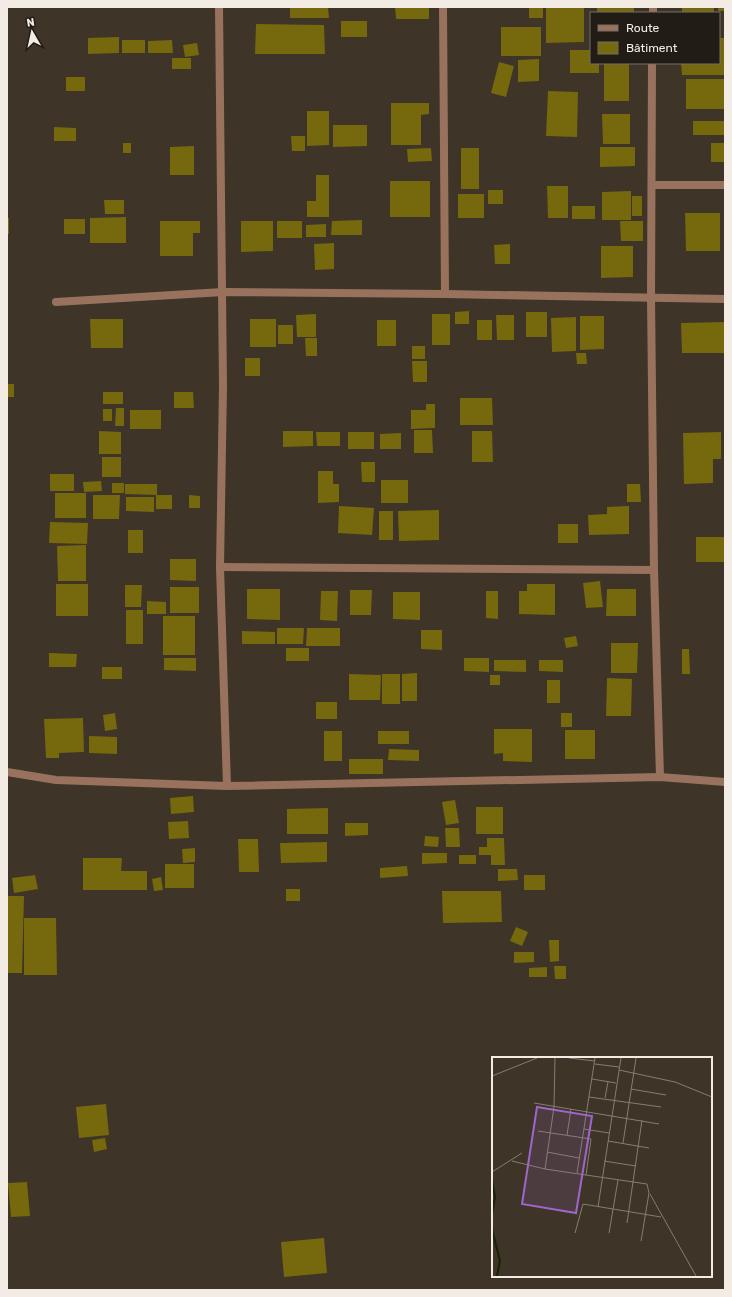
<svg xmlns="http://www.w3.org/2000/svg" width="732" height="1297" font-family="Rubik,sans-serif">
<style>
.building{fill:#75680d}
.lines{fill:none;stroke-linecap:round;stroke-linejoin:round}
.street{stroke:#99725e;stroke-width:8}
.inset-river{fill:none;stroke:#182205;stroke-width:2}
.inset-road{fill:none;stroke:#867e73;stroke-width:1}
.view{fill:#9f66ca;fill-opacity:0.15;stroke:#9f66ca;stroke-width:2}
.inset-edge{fill:none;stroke:#f2ece4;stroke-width:2}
</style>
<rect width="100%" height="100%" fill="#3e3427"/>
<!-- building -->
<g class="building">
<path d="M290,7H328L329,18H290Z"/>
<path d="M395,7H429V19H396Z"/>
<rect x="529" y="7" width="14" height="11"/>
<path d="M546,7H584V42L546,43Z"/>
<rect x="597" y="7" width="37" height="6"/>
<rect x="682" y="7" width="32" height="6"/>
<rect x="718" y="7" width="7" height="4"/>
<rect x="341" y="21" width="26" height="16"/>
<path d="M256,24L324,25L325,54H255Z"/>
<rect x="501" y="27" width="40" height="29"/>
<path d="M119,37V53L88,54V38Z"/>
<path d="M719,38H725V75H682L681,63H719Z"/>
<rect x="122" y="40" width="23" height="13"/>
<path d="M172,40L173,53H148V41Z"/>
<path d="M197,43L199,55L185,57L183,45Z"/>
<path d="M570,50H591V63H599V73H570Z"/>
<rect x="172" y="58" width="19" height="11"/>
<path d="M539,59V81L518,82V60Z"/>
<path d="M499,62L514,66L506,97L491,93Z"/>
<rect x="604" y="63" width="25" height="38"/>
<rect x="66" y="77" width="19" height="14"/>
<rect x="686" y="79" width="39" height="30"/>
<path d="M548,91L578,92L577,137L546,136Z"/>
<path d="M391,103H429V114L421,115V145H391Z"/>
<path d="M307,111H329V145L307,146Z"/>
<path d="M602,114H630V144H603Z"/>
<rect x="693" y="121" width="32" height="14"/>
<path d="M333,125H367V146L333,147Z"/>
<path d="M54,127L76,128V141H54Z"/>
<path d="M291,136H305V151H292Z"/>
<rect x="123" y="143" width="8" height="10"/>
<rect x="711" y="143" width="14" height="19"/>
<path d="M194,146V175H170V147Z"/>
<path d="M600,147H635V166L600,167Z"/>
<path d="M431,148L432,161L408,162L407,149Z"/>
<rect x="461" y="148" width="18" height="41"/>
<path d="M316,175H329V217H307V201H316Z"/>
<rect x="390" y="181" width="40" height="36"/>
<path d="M547,186H568V218H548Z"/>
<rect x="488" y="190" width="15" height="14"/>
<path d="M631,191V220H602V192Z"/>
<rect x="458" y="194" width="26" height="24"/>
<rect x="632" y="196" width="10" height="20"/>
<path d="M104,200H124V214H105Z"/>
<rect x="572" y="206" width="23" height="13"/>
<path d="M685,213H720V251H686Z"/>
<path d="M126,217V243H90V218Z"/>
<rect x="7" y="218" width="2" height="16"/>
<rect x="64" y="219" width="21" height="15"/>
<path d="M362,220V235H331L332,221Z"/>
<path d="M160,221H200V233H193V256H160Z"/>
<path d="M241,221H273V251L241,252Z"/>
<rect x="277" y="221" width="25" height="17"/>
<path d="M620,221H643V241H621Z"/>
<path d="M326,224V237H306V225Z"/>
<path d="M334,243V269L315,270L314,244Z"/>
<path d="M510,244V264H495L494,245Z"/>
<path d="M601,246H633V277L601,278Z"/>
<path d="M469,311V324H455V312Z"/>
<rect x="526" y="312" width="21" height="25"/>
<path d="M316,314V337H297L296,315Z"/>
<rect x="432" y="314" width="18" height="31"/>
<path d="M496,315H514V340H497Z"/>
<path d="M580,316H604V349L580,350Z"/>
<path d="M576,317V351L552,352L551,318Z"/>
<path d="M90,319H123V348H91Z"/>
<rect x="250" y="319" width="26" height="28"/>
<rect x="377" y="320" width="19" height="26"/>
<rect x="477" y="320" width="15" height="20"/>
<path d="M725,322V353H682L681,323Z"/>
<rect x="278" y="325" width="15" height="19"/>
<path d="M305,338H317V356H306Z"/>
<rect x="412" y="346" width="13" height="13"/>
<path d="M576,353H586L587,364H577Z"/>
<rect x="245" y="358" width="15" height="18"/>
<path d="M412,361H427V382H413Z"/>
<rect x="7" y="384" width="7" height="13"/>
<rect x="103" y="392" width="20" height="12"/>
<path d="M174,392H193L194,408H174Z"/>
<path d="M460,398H492L493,425H460Z"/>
<path d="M426,404H435V428L411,429V410H426Z"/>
<path d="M116,408H124V426H115Z"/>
<rect x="103" y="409" width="9" height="12"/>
<rect x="130" y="410" width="31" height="19"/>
<path d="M414,430H432L433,453H414Z"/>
<path d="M99,431L121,432V454H99Z"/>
<path d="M283,431H313V446L283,447Z"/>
<path d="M472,431H492L493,462H472Z"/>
<path d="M316,432H340V446H317Z"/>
<rect x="348" y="432" width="26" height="17"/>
<path d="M721,432V459H713V483L684,484L683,433Z"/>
<path d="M401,433V449H380V434Z"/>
<rect x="102" y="457" width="19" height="20"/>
<path d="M361,462H375V482H362Z"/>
<path d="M318,471H333V484H339V502L318,503Z"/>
<rect x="50" y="474" width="24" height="17"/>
<rect x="381" y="480" width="27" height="23"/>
<path d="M101,481L102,491L84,492L83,482Z"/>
<rect x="112" y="483" width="12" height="10"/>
<path d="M125,484H157V495L125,494Z"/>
<path d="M627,484H640L641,502H627Z"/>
<rect x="55" y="493" width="31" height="25"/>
<path d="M93,495H120L119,519H93Z"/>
<rect x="156" y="495" width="16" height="14"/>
<path d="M189,495L200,496V508H189Z"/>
<path d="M126,497H154V512L126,511Z"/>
<path d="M339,506L374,508L372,535L338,533Z"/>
<path d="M629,506V534L589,535L588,515L607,514V507Z"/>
<path d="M439,510V540L399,541L398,511Z"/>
<rect x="379" y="511" width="14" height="29"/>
<path d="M50,522L88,523L87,544L49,543Z"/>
<rect x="558" y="524" width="20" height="19"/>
<rect x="128" y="530" width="15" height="23"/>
<rect x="696" y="537" width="29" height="25"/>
<path d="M86,545V581H58L57,546Z"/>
<path d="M170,559H196V581L170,580Z"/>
<path d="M600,581L603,607L586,608L583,583Z"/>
<rect x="56" y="584" width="32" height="32"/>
<path d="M527,584H555V615L519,614V591H527Z"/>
<path d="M125,585H142L141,607H125Z"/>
<rect x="170" y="587" width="29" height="26"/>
<path d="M247,589H280V620L247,619Z"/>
<path d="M607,589H636V616H606Z"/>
<path d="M350,590H372L371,615H350Z"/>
<path d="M321,591H338L337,621L320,620Z"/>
<path d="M486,591H498V619L486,618Z"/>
<path d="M393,592H420V620L393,619Z"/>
<path d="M147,601L166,602V614H147Z"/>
<rect x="126" y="610" width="17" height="34"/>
<rect x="163" y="616" width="32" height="39"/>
<path d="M277,628H304L303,644H277Z"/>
<path d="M307,628H340V646H306Z"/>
<path d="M421,630H442V650L421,649Z"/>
<path d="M242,631L275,632V644H242Z"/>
<path d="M576,636L578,646L566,648L564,638Z"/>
<path d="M611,643H638L637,673H611Z"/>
<rect x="286" y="648" width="23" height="13"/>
<path d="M682,649H689L690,674H682Z"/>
<path d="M49,653L77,654L76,667H49Z"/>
<path d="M164,658H196V671L164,670Z"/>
<path d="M464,658H489V672L464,671Z"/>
<path d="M494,660H526V672L494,671Z"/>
<path d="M539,660H563V672L539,671Z"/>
<rect x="102" y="667" width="20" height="12"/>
<path d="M417,673V701H402V674Z"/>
<path d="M349,674L381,675L380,700H349Z"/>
<rect x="382" y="674" width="18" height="30"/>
<rect x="490" y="675" width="10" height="10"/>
<path d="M607,678L632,679L631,716H606Z"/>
<rect x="547" y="680" width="13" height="23"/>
<rect x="316" y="702" width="21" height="17"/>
<path d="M115,713L117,729L105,731L103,715Z"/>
<rect x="561" y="713" width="11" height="14"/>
<path d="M83,718L84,752L59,753V758H46L44,719Z"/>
<path d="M494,729H532V762L503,761V753L494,754Z"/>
<rect x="565" y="730" width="30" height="29"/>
<rect x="324" y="731" width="18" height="30"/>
<rect x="378" y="731" width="31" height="13"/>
<path d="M89,736L117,737V754L89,753Z"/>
<path d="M389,749L419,750V761L388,760Z"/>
<rect x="349" y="759" width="34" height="15"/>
<path d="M193,796L194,812L171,814L170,798Z"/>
<path d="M455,800L459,823L446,825L442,802Z"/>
<rect x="476" y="807" width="27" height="27"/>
<path d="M328,808V834H287V809Z"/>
<path d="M188,821L189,838L169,839L168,822Z"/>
<path d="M345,823H368V835L345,836Z"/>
<path d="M445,828H459L460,847H446Z"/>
<path d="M425,836L439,837L438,847L424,846Z"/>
<path d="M487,838H504L505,865H491V855H479V847H487Z"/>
<path d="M238,839H258L259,872H239Z"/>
<path d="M327,842V862L281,863L280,843Z"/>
<path d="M195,848V862L183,863L182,849Z"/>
<path d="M422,853H447V863L422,864Z"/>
<rect x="459" y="855" width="17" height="9"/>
<path d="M83,858H122L121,871H147V890H83Z"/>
<rect x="165" y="864" width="29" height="24"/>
<path d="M407,866L408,876L380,878V868Z"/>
<path d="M498,869H517L518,880L498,881Z"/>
<path d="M35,875L38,889L14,893L12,878Z"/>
<rect x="524" y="875" width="21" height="15"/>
<path d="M161,877L163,890L154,891L152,879Z"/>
<rect x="286" y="889" width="14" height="12"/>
<path d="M442,891H501L502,922L443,923Z"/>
<path d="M7,896H24L22,973H7Z"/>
<path d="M24,918H56L57,975H24Z"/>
<path d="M516,927L528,932L522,946L510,941Z"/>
<path d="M549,940H559V961L550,962Z"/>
<path d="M514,952H534V962L514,963Z"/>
<path d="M554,966H566V979H555Z"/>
<path d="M547,967V977H529V968Z"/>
<path d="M106,1104L109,1135L79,1138L76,1107Z"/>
<path d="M105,1138L107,1149L94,1152L92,1140Z"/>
<path d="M27,1182L30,1216L11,1217L8,1183Z"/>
<path d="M324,1238L327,1273L284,1277L281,1242Z"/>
</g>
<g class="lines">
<!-- street -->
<g class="street">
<path d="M219,7L223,386L220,567L227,786"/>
<path d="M443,7L445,294"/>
<path d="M653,13V7"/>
<path d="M652,63L651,297L654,570L660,777"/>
<path d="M652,185H725"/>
<path d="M56,302L223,292L445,294L725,299"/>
<path d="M220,567L654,570"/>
<path d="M7,772L56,780L227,786L660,777L725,782"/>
</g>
</g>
<!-- overview -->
<g transform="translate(492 1057)">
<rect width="220" height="220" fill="#3e3427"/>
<path class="inset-river" d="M0,123L3,140L0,157M0,172L8,204L5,219"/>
<path class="inset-road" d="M77,1L103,4M103,7L127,10M127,13L183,25L220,40M0,19L45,1M100,22L124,26M139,32L174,38M97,40L169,50M113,41L116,25M42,46L167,67M92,72L117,76M46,74L99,82L94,118M75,78L79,52M116,84L157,91M131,86L144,1M55,95L87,101M20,104L53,112L155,127L157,136L149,184M112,104L144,109M53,112L62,50L63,1M0,115L30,96M85,116L103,1M158,137L204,219M106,150L129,1M135,166L150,63M83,176L91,147L169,160M117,176L126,123"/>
<path class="view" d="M45,50L100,59L84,156L30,147Z"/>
<rect width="220" height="220" class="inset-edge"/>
</g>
<!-- border -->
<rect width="732" height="1297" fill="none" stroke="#f2ece4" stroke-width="16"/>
<!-- legend -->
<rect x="590" y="12" width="130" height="52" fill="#211c16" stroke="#756f68"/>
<rect x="598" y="25" width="20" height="6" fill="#99725e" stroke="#756f68"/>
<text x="626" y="32" font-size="12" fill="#f2ece4">Route</text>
<rect x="598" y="42" width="20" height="12" fill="#75680d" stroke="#756f68"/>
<text x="626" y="52" font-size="12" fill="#f2ece4">Bâtiment</text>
<!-- north arrow -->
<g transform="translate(32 32) rotate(351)" stroke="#211c16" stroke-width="3" paint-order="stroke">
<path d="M0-3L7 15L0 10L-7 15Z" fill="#f2ece4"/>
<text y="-6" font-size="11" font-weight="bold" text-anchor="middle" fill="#f2ece4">N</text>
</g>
</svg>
